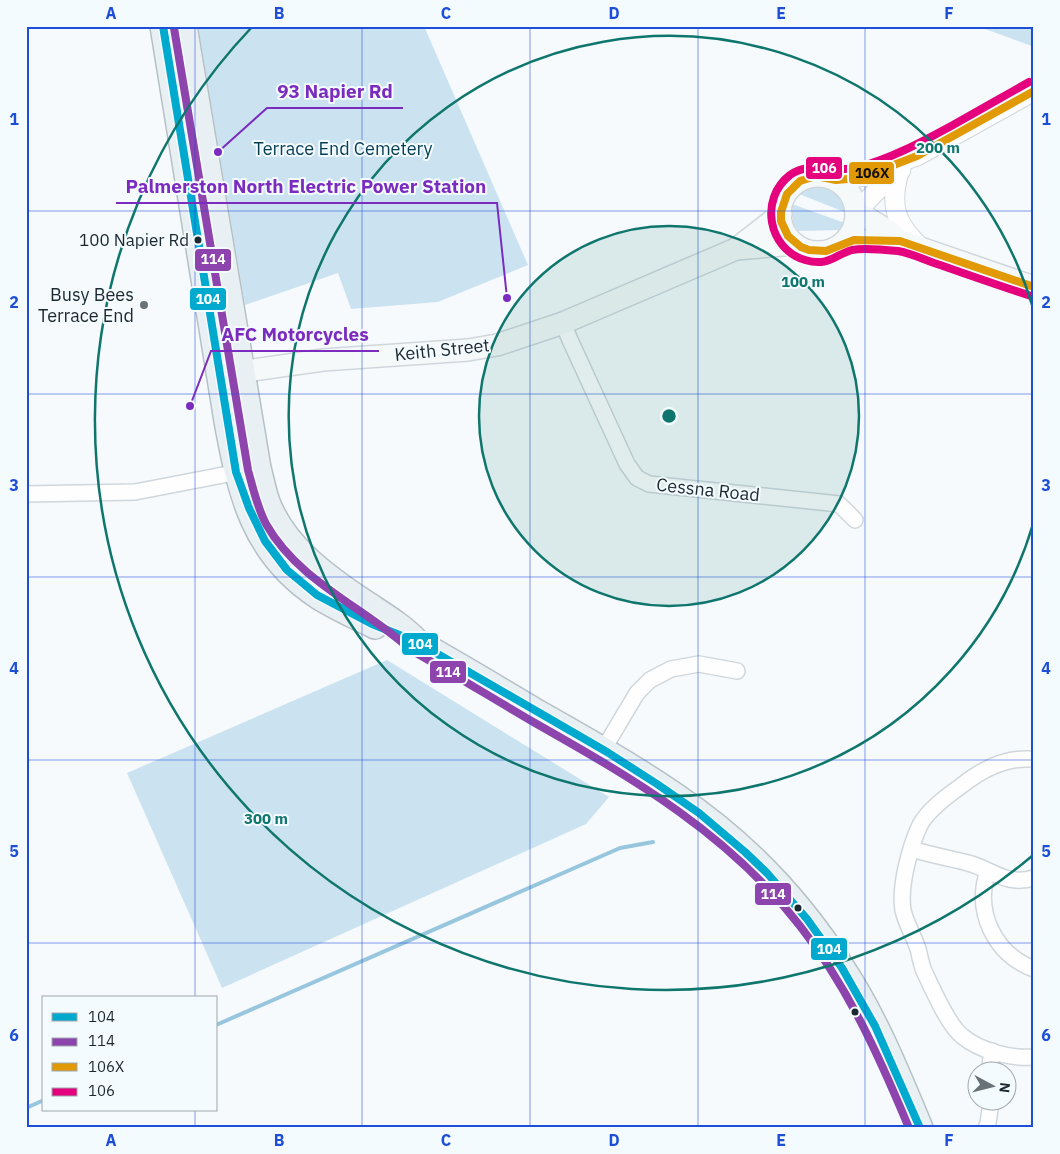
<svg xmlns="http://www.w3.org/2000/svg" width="1060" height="1154" font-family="'IBM Plex Sans',sans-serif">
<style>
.green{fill:#cbe3f1}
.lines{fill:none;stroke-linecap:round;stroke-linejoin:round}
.stream{stroke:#98c6df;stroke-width:4}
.minor-casing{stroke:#d0d7dc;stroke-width:18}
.tertiary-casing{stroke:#d0d7dc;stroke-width:21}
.secondary-casing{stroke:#d0d7dc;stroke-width:24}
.trunk-casing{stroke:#b5c1c7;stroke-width:28}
.minor{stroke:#fefeff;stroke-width:15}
.tertiary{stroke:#fefeff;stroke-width:19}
.secondary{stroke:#f6f9fa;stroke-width:21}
.trunk{stroke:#e9f0f4;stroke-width:25}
.bus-1-casing{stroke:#f4fbfe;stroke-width:11}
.bus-2-casing{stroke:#f4fbfe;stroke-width:11}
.bus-3-casing{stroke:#f4fbfe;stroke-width:11}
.bus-4-casing{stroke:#f4fbfe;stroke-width:11}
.bus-1{stroke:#00a9ce;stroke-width:8}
.bus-2{stroke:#8e44ad;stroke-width:8}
.bus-3{stroke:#e19905;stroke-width:8}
.bus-4{stroke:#e5007d;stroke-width:8}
.grid{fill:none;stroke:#1d4ed8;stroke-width:1;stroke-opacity:0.55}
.ring{fill:none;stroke:#0f766e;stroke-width:2.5}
.bus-dot{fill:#1c282f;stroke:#f4fbfe;stroke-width:2}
.poi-dot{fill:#687277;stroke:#f4fbfe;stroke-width:2}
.labels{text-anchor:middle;stroke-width:4;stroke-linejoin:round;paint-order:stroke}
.bus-label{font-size:17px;fill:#1c282f;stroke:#f4fbfe;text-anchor:end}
.park-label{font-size:18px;fill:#043c54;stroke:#f4fbfe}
.poi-label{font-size:18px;fill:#1c282f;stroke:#f4fbfe;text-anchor:end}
.street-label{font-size:18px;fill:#1c282f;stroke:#f4fbfe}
.centre{fill:#0f766e;stroke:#f4fbfe;stroke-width:2.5}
.ring-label{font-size:15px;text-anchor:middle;font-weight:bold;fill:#0f766e;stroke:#f4fbfe;stroke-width:4;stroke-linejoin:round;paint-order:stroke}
.leader{fill:none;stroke:#7b2cbf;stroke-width:2}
.callout-dot{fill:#7b2cbf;stroke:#f4fbfe;stroke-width:2}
.callout-label{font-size:19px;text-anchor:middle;font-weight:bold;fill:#7b2cbf;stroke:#f4fbfe;stroke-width:4;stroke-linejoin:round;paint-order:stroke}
.line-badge{stroke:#f4fbfe;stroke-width:2}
.badge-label{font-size:14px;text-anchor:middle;font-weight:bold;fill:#fff}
.pale-badge-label{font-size:14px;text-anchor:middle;font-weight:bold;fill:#111}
.neatline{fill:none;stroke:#1d4ed8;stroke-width:2}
.grid-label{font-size:16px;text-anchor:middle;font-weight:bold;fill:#1d4ed8}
</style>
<rect width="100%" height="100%" fill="#f6fafc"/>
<!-- green -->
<g class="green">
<path d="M198,26H424L528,265L438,302L351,309L338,273L245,305Z"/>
<path d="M977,26H1034V47Z"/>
<path d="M822,185C836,190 845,198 847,213L799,194L809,187Z"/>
<path d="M792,204L845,223L842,230L798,231L793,223Z"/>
<path d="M387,660L609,797L586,824L222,988L127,773Z"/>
</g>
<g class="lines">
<!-- stream -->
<g class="stream">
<path d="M216,1025L620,848L653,842"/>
<path d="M26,1108L44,1100"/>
</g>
<defs>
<g id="minor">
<path d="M563,323L570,340L627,464L637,478L649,484L839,504L855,520"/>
<path d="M26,494L135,492L244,471"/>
<path d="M603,750L637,693L650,680L671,669L699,664L737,671"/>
<path d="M1029,759C1003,758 981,770 961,786C947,796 928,810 920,825C910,846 899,887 903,910C906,924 914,936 918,949C920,956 921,964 924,971C932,988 948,1025 962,1036C980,1051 1011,1059 1034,1057"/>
<path d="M912,849C930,855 950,858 968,863C994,870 1005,886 1034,878"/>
<path d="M988,871C974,911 994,954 1034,969"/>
<path d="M989,1072L992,1051"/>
<path d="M986,1128L988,1123L991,1102"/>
</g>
<g id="tertiary">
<path d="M899,172C889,207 896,224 921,248"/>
<path d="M835,180C849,179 862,177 875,173C890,168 902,160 917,156L1034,91"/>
<path d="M856,209L865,203L888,179L901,170"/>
</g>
<g id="secondary">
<circle cx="818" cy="214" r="38"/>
<path d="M856,211L890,232L900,241L1034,287"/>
<path d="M843,243C861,238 881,243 900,241"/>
<path d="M736,249L795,244"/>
<path d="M226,374L323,360L468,350L497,345L563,323L736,249L781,214"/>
</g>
<g id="trunk">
<path d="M163,26L227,421C240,492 253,553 318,596C335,607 356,616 375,626"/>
<path d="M184,26L258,468C261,479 263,491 267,502C284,547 326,577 365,603C383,615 402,626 417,642C458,665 498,689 538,713C584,739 630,765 674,795C741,840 799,900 842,968C875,1018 897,1073 920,1128"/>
</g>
</defs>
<!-- minor casing -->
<use href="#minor" class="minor-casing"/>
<!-- tertiary casing -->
<use href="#tertiary" class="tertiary-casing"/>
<!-- secondary casing -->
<use href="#secondary" class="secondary-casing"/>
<!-- trunk casing -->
<use href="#trunk" class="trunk-casing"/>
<!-- minor -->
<use href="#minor" class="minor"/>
<!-- tertiary -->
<use href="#tertiary" class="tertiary"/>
<!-- secondary -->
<use href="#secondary" class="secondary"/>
<!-- trunk -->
<use href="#trunk" class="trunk"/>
<defs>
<path id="bus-1" d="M163,26L236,472L249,508L265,541L287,570L317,595L372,624L417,642L607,752L657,784L699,813L745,852L767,873L807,919L842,968L875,1026L920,1128"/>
<path id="bus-2" d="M174,28L248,470C253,488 257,507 266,524C299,582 364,607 411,650C453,674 494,699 535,723C634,779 729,834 800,926C848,987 879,1056 909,1128"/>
<path id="bus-3" d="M1034,91L917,156L878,171L848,179L836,180L816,176L800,181L787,194L781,212V221L788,236L801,247L809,250L826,251L854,240L900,241L1034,287"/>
<path id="bus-4" d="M1029,82C1004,96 978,111 953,125C922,142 890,159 856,168C833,173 812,160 790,175C759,199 768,249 805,260C829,267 834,255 852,250C861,248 888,250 898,251C911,253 925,260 937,264C969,275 1000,286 1031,296"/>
</defs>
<!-- bus-1 casing -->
<use href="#bus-1" class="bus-1-casing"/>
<!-- bus-2 casing -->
<use href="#bus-2" class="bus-2-casing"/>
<!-- bus-3 casing -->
<use href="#bus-3" class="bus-3-casing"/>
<!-- bus-4 casing -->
<use href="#bus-4" class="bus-4-casing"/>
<!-- bus-1 -->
<use href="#bus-1" class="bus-1"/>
<!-- bus-2 -->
<use href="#bus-2" class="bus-2"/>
<!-- bus-3 -->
<use href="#bus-3" class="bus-3"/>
<!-- bus-4 -->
<use href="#bus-4" class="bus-4"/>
</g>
<!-- grid -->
<path class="grid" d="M195,26V998M362,26V1128M530,26V1128M698,26V1128M865,26V1128M26,211H1034M26,394H1034M26,577H1034M26,760H1034M26,943H1034M195,1110V1128"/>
<!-- distance rings -->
<circle cx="669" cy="416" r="190" fill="#0f766e" fill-opacity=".12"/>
<g class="ring">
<circle cx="669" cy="416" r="190"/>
<path d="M1033 524A380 380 0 1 1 1033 308"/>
<path d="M1032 856A570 570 0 0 1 252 27"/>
</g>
<!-- markers -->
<g class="bus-dot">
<circle cx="198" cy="240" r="4.5"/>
<circle cx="798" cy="908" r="4.5"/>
<circle cx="855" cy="1012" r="4.5"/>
</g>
<circle class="poi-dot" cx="144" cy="305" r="5"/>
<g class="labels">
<!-- bus labels -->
<g class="bus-label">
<text x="189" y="246">100 Napier Rd</text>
</g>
<!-- park labels -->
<g class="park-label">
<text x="343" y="155">Terrace End Cemetery</text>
</g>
<!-- poi labels -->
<g class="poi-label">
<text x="134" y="301">Busy Bees<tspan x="134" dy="21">Terrace End</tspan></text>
</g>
<!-- street labels -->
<g class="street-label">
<text transform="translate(442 350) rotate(-6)" y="6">Keith Street</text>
<text transform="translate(708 490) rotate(6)" y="6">Cessna Road</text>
</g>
</g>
<circle cx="669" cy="416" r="8" class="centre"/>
<g class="ring-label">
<text x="938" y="153">200 m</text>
<text x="803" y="287">100 m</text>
<text x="266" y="824">300 m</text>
</g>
<!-- callouts -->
<path class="leader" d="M218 152L267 108H403M507 298L497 203H116M190 406L211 351H379"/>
<g class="callout-dot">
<circle cx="218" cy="152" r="5"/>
<circle cx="507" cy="298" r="5"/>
<circle cx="190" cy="406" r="5"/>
</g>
<g class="callout-label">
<text x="335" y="98">93 Napier Rd</text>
<text x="306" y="193">Palmerston North Electric Power Station</text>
<text x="295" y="341">AFC Motorcycles</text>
</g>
<g class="line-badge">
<rect x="805" y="156" width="38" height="24" rx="5" fill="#e5007d"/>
<rect x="848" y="161" width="47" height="24" rx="5" fill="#e19905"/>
<rect x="194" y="248" width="38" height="24" rx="5" fill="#8e44ad"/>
<rect x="189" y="287" width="38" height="24" rx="5" fill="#00a9ce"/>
<rect x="401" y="632" width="38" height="24" rx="5" fill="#00a9ce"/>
<rect x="429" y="660" width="38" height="24" rx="5" fill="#8e44ad"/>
<rect x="754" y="882" width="38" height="24" rx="5" fill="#8e44ad"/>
<rect x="810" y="937" width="38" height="24" rx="5" fill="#00a9ce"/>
</g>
<g class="badge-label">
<text x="824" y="173">106</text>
<text x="213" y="264">114</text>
<text x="208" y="304">104</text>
<text x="420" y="649">104</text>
<text x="448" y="677">114</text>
<text x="773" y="899">114</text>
<text x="829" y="954">104</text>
</g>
<g class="pale-badge-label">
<text x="872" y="178">106X</text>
</g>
<!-- border -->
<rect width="1060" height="1154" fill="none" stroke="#f4fbfe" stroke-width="55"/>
<!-- legend -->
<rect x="42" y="996" width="175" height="115" fill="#f4fbfe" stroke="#9ea7ab"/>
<rect x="52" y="1013" width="25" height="8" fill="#00a9ce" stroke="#9ea7ab"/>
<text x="88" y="1022" font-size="15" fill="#1c282f">104</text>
<rect x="52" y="1038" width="25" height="8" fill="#8e44ad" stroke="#9ea7ab"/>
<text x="88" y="1046" font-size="15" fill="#1c282f">114</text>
<rect x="52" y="1063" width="25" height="8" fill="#e19905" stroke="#9ea7ab"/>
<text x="88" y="1072" font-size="15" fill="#1c282f">106X</text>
<rect x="52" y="1088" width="25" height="8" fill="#e5007d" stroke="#9ea7ab"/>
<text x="88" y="1096" font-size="15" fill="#1c282f">106</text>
<!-- north arrow -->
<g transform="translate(992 1086) rotate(97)"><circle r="24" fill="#f4fbfe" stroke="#9ea7ab"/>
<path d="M0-4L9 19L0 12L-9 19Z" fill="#687277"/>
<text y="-8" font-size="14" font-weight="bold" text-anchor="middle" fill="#1c282f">N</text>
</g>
<rect x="28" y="28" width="1004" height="1098" class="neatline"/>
<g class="grid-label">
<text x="111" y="19">A</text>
<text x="279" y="19">B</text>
<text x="446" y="19">C</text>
<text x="614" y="19">D</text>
<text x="781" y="19">E</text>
<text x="949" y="19">F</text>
<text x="14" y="125">1</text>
<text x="1046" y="125">1</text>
<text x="14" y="308">2</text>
<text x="1046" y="308">2</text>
<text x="14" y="491">3</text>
<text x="1046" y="491">3</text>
<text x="14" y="674">4</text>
<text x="1046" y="674">4</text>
<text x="14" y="857">5</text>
<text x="1046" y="857">5</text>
<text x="14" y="1041">6</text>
<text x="1046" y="1041">6</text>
<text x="111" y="1146">A</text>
<text x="279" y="1146">B</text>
<text x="446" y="1146">C</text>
<text x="614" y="1146">D</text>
<text x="781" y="1146">E</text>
<text x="949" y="1146">F</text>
</g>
</svg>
